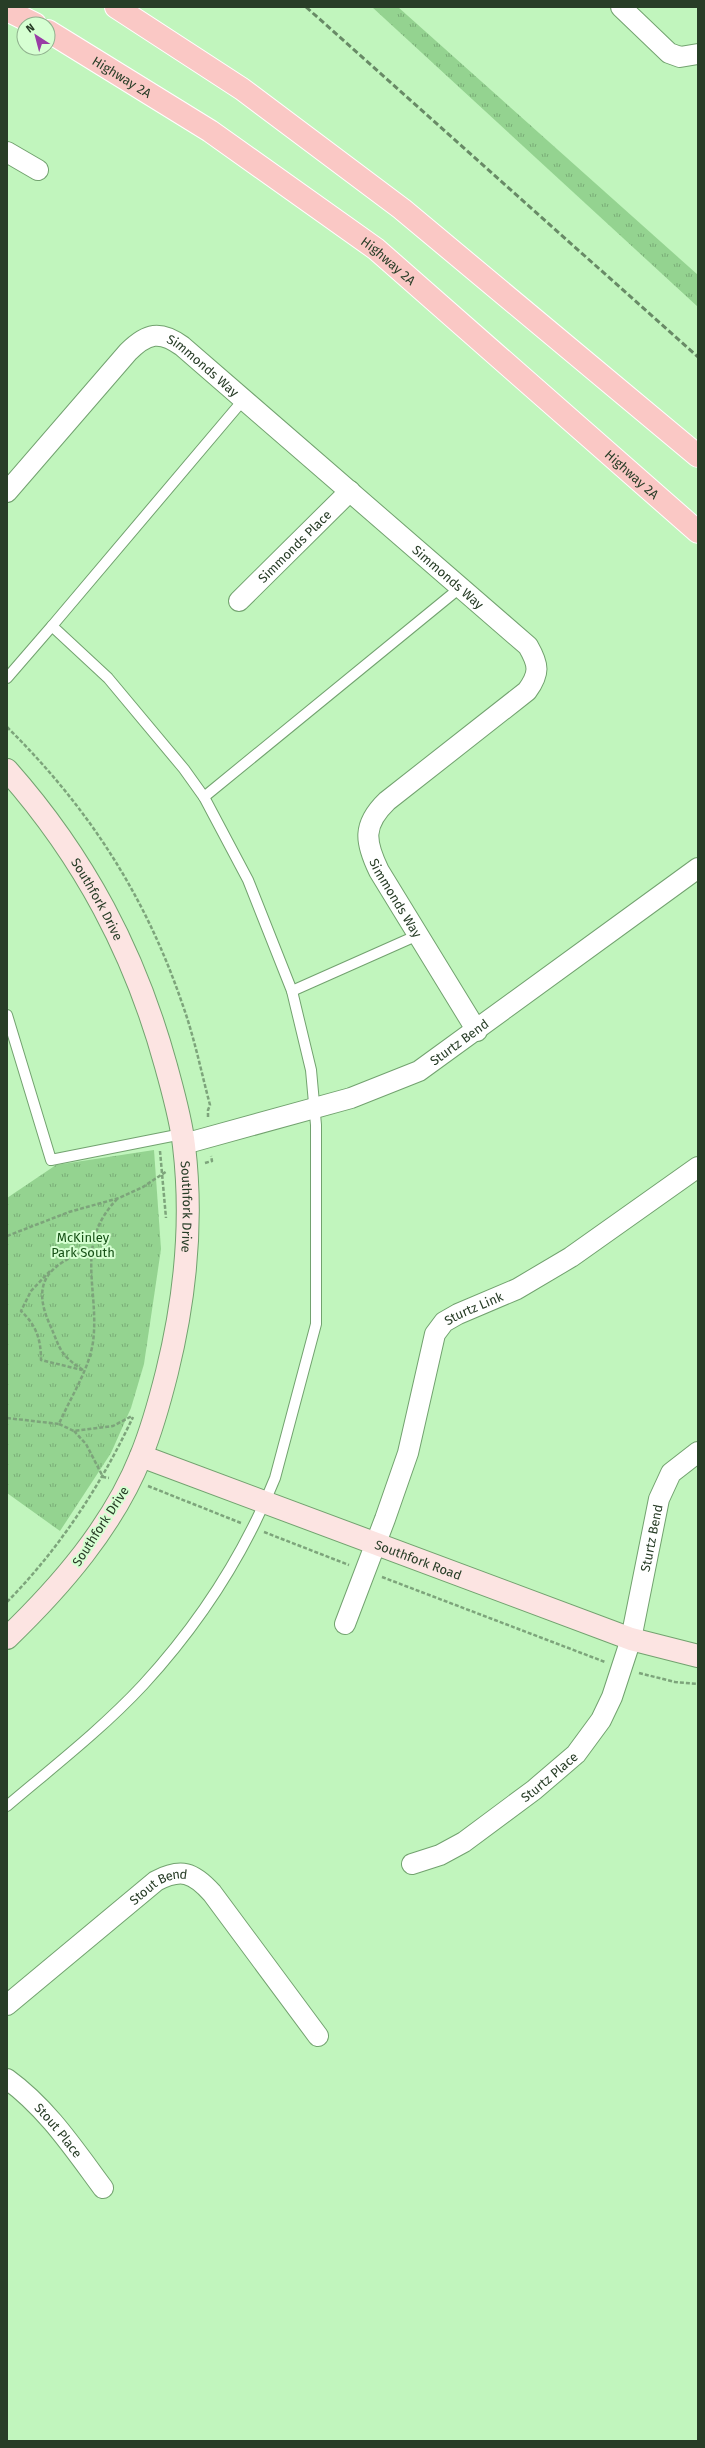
<svg xmlns="http://www.w3.org/2000/svg" width="705" height="2448" font-family="'Fira Sans',sans-serif">
<style>
.park{fill:url(#park-tufts)}
.lines{fill:none;stroke-linecap:round;stroke-linejoin:round}
.lane-casing{stroke:#72a26f;stroke-width:12}
.street-casing{stroke:#72a26f;stroke-width:22}
.secondary-casing{stroke:#72a26f;stroke-width:24}
.primary-casing{stroke:#fff;stroke-width:24}
.path{stroke:#7da47b;stroke-width:2.5;stroke-dasharray:4 2;stroke-linecap:butt}
.lane{stroke:#fff;stroke-width:10}
.street{stroke:#fff;stroke-width:20}
.secondary{stroke:#fce4e2;stroke-width:22}
.primary{stroke:#fac8c5;stroke-width:22}
.rail{stroke:#688a66;stroke-width:3;stroke-dasharray:6 3;stroke-linecap:butt}
.labels{text-anchor:middle;stroke-width:4;stroke-linejoin:round;paint-order:stroke}
.street-label{font-size:13px;fill:#283d27;stroke:#d6ffd2}
.park-label{font-size:13px;fill:#165116;stroke:#d6ffd2}
</style>
<defs>
<pattern id="park-tufts" width="24" height="20" patternUnits="userSpaceOnUse"><rect width="24" height="20" fill="#94d390"/><path d="M3 7l-1-3M5 7V3M7 7l1-3M15 17l-1-3M17 17v-4M19 17l1-3" fill="none" stroke="#79ac76"/></pattern>
</defs>
<rect width="100%" height="100%" fill="#c1f5bd"/>
<!-- park -->
<g class="park">
<path d="M372,7H398L698,275V307Z"/>
<path d="M154,1150L161,1249L144,1364L131,1408L111,1453L60,1531L7,1493V1198L56,1165Z"/>
</g>
<g class="lines">
<defs>
<g id="lane">
<path d="M52,626L244,399"/>
<path d="M7,678L52,626L108,678L184,769L204,797L248,880L292,991L311,1070L316,1125V1324L275,1478C244,1555 199,1624 143,1685C102,1729 53,1767 7,1806"/>
<path d="M204,797L461,587"/>
<path d="M292,991L418,935"/>
<path d="M7,1015L51,1160L182,1134"/>
</g>
<g id="street">
<path d="M621,7L669,53L680,57L698,54"/>
<path d="M7,152L38,170"/>
<path id="s1" d="M7,492L128,352C147,333 160,330 182,346L528,646C539,665 540,673 527,691L387,801C362,825 365,842 379,871L477,1031"/>
<path id="s2" d="M239,601L350,491"/>
<path id="s3" d="M184,1144L351,1098L419,1071L698,868"/>
<path id="s4" d="M345,1624L385,1519L408,1453L435,1334L444,1322L458,1314L517,1289L571,1257L698,1167"/>
<path id="s5" d="M412,1864L440,1855L464,1842L534,1790L576,1754L601,1720L612,1697L631,1639L659,1499L671,1473L698,1452"/>
<path id="s6" d="M7,2005L156,1881C181,1868 193,1872 212,1893L318,2036"/>
<path id="s7" d="M7,2079C47,2108 74,2149 103,2188"/>
</g>
<g id="secondary">
<path id="s8" d="M7,770C84,857 135,953 166,1066C173,1092 181,1119 184,1146C193,1221 185,1299 167,1372C160,1400 152,1429 141,1456C113,1526 61,1586 7,1638"/>
<path id="s9" d="M141,1456L631,1639L698,1656"/>
</g>
<g id="primary">
<path d="M116,7L242,89L402,209L698,456"/>
<path d="M7,10L35,24"/>
<path id="s10" d="M48,31L210,131L376,249L698,532"/>
</g>
</defs>
<!-- lane casing -->
<use href="#lane" class="lane-casing"/>
<!-- street casing -->
<use href="#street" class="street-casing"/>
<!-- secondary casing -->
<use href="#secondary" class="secondary-casing"/>
<!-- primary casing -->
<use href="#primary" class="primary-casing"/>
<!-- path -->
<g class="path">
<path d="M7,727C88,807 145,895 182,1003C194,1036 201,1071 210,1105L208,1110V1119"/>
<path d="M160,1151L166,1218"/>
<path d="M205,1163L212,1161L211,1156"/>
<path d="M7,1236L69,1212L119,1198L143,1187L167,1171"/>
<path d="M50,1271L31,1291L21,1311C36,1325 41,1339 41,1360L82,1370"/>
<path d="M83,1370C59,1354 61,1350 50,1325C30,1281 50,1264 91,1249"/>
<path d="M7,1418L59,1424C70,1398 89,1370 93,1342C100,1289 73,1244 118,1198"/>
<path d="M59,1424L74,1431L113,1426L132,1416"/>
<path d="M74,1431L86,1444L103,1477L109,1478"/>
<path d="M148,1486L241,1523"/>
<path d="M264,1532L349,1565"/>
<path d="M382,1577L605,1662"/>
<path d="M7,1602C60,1548 101,1485 133,1417"/>
<path d="M639,1673L675,1682L698,1684"/>
</g>
<!-- lane -->
<use href="#lane" class="lane"/>
<!-- street -->
<use href="#street" class="street"/>
<!-- secondary -->
<use href="#secondary" class="secondary"/>
<!-- primary -->
<use href="#primary" class="primary"/>
<!-- rail -->
<path class="rail" d="M306,7L698,357"/>
</g>
<g class="labels">
<!-- street labels -->
<g class="street-label">
<text dy="5" stroke="none"><textPath href="#s10" startOffset="87">Highway 2A</textPath></text>
<text dy="5" stroke="none"><textPath href="#s10" startOffset="411">Highway 2A</textPath></text>
<text dy="5" stroke="none"><textPath href="#s1" startOffset="275">Simmonds Way</textPath></text>
<text dy="5" stroke="none"><textPath href="#s10" startOffset="735">Highway 2A</textPath></text>
<text dy="5" stroke="none"><textPath href="#s2" startOffset="78">Simmonds Place</textPath></text>
<text dy="5" stroke="none"><textPath href="#s1" startOffset="599">Simmonds Way</textPath></text>
<text dy="5" stroke="none"><textPath href="#s1" startOffset="1041">Simmonds Way</textPath></text>
<text dy="5" stroke="none"><textPath href="#s8" startOffset="158">Southfork Drive</textPath></text>
<text dy="5" stroke="none"><textPath href="#s3" startOffset="296">Sturtz Bend</textPath></text>
<text dy="5" stroke="none"><textPath href="#s8" startOffset="482">Southfork Drive</textPath></text>
<text dy="5" stroke="none"><textPath href="#s4" startOffset="352">Sturtz Link</textPath></text>
<text transform="translate(100 1526) rotate(-57)" y="5">Southfork Drive</text>
<text dy="5" stroke="none"><textPath href="#s5" startOffset="431">Sturtz Bend</textPath></text>
<text dy="5" stroke="none"><textPath href="#s9" startOffset="296">Southfork Road</textPath></text>
<text dy="5" stroke="none"><textPath href="#s5" startOffset="164">Sturtz Place</textPath></text>
<text dy="5" stroke="none"><textPath href="#s6" startOffset="194">Stout Bend</textPath></text>
<text dy="5" stroke="none"><textPath href="#s7" startOffset="73">Stout Place</textPath></text>
</g>
<!-- park labels -->
<g class="park-label">
<text x="83" y="1242">McKinley<tspan x="83" dy="15">Park South</tspan></text>
</g>
</g>
<!-- border -->
<rect width="705" height="2448" fill="none" stroke="#283d27" stroke-width="16"/>
<!-- north arrow -->
<g transform="translate(36 36) rotate(324)"><circle r="19" fill="#d6ffd2" stroke="#90b18e"/>
<path d="M0-3L7 15L0 10L-7 15Z" fill="#993ca5"/>
<text y="-6" font-size="11" font-weight="bold" text-anchor="middle" fill="#283d27">N</text>
</g>
</svg>
